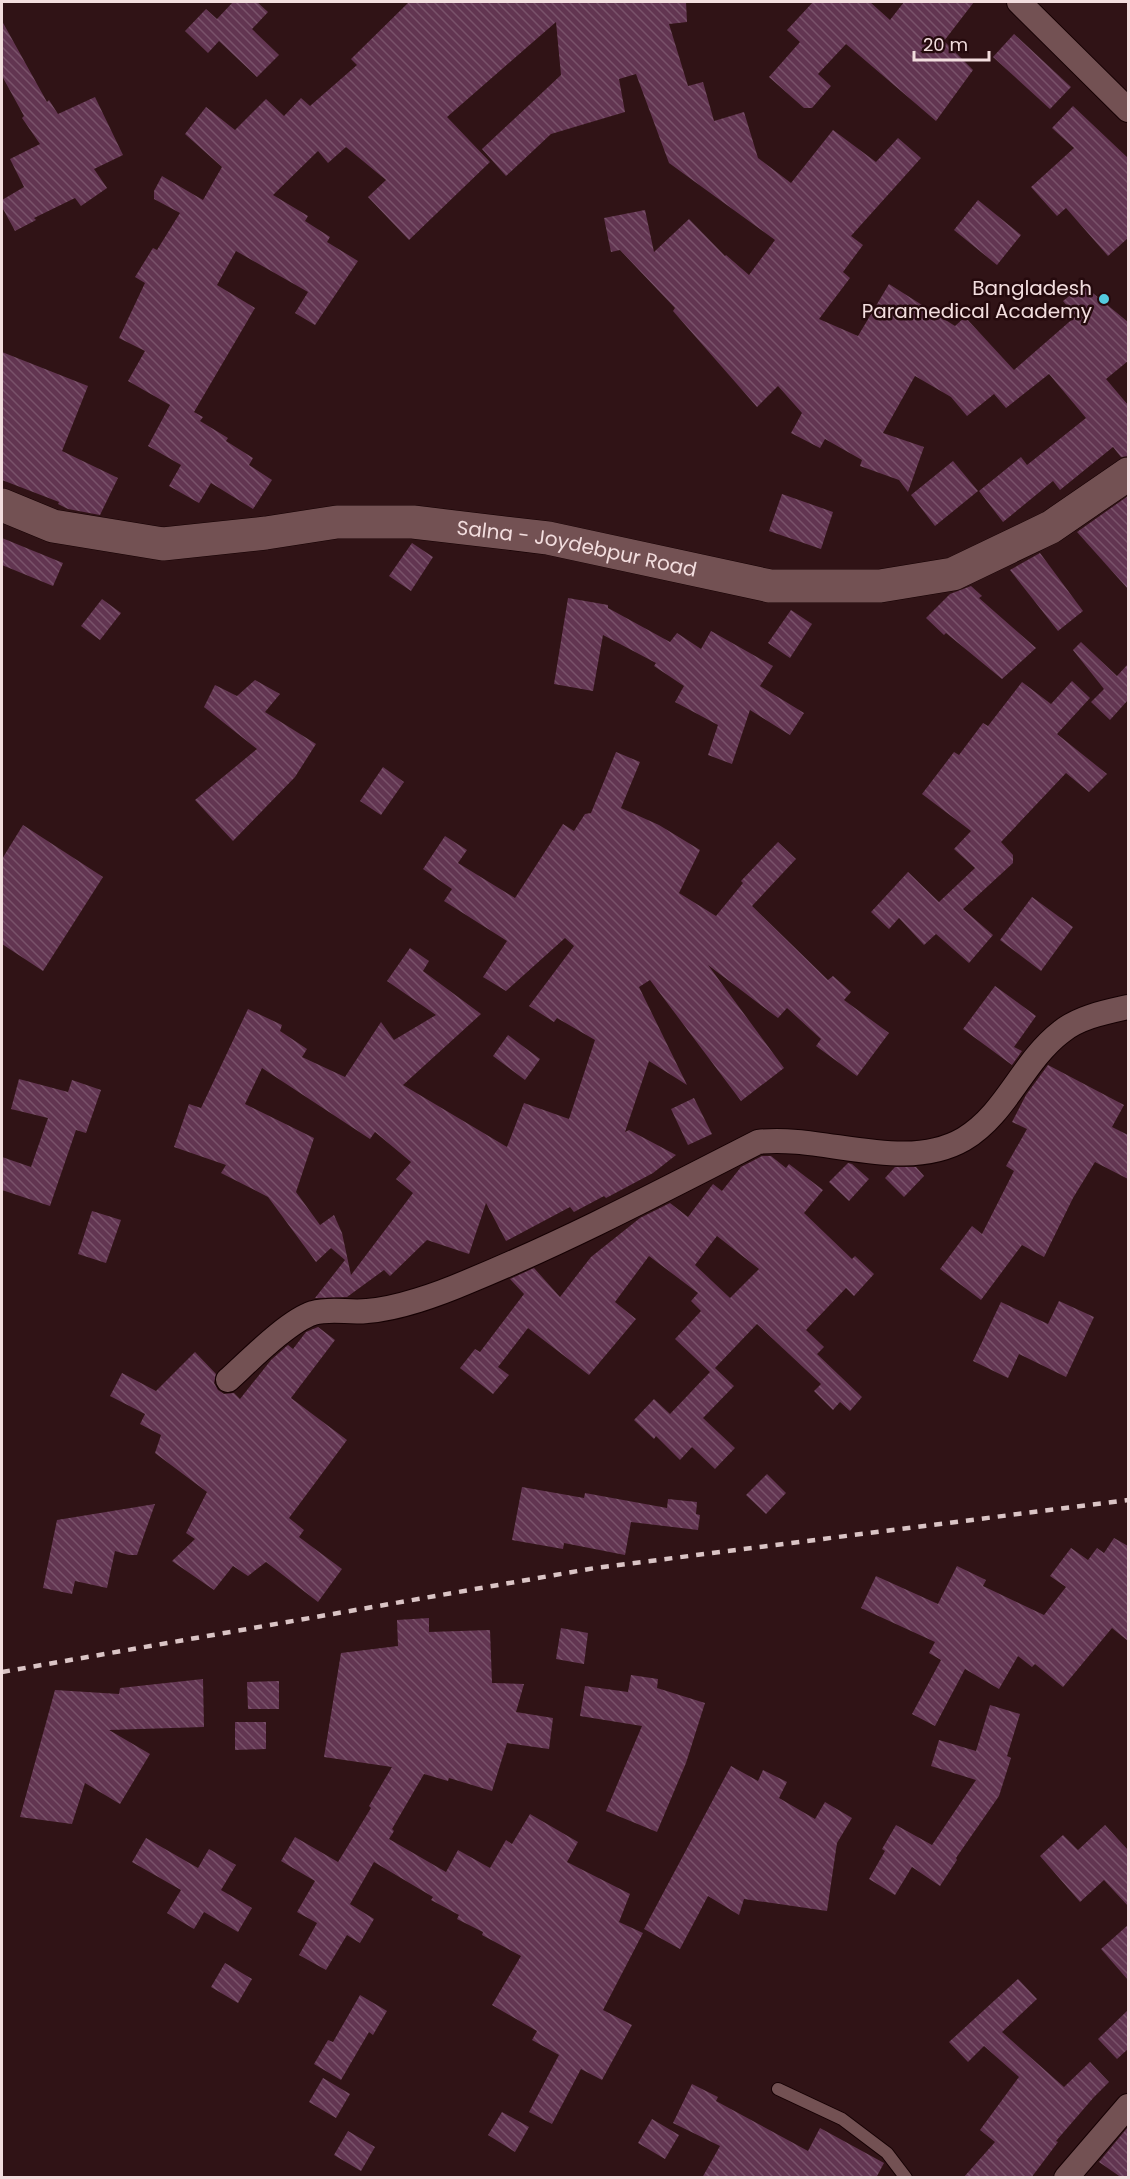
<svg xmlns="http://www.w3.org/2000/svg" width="1130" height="2179" font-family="Poppins,sans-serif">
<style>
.building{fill:url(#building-back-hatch);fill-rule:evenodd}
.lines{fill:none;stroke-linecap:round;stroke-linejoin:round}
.service-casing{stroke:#160103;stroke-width:14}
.minor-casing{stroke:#160103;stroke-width:26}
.secondary-casing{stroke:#160103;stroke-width:34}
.service{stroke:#735153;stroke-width:12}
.minor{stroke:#735153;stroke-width:24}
.secondary{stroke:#735153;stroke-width:33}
.rail{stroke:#dac4c5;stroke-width:4.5;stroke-dasharray:8 8;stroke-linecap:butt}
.poi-dot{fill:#54cade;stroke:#250a0d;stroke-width:2}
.labels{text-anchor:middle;stroke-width:5;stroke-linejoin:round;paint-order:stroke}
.poi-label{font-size:20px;fill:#f2ddde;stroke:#250a0d;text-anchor:end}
.street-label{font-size:20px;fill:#f2ddde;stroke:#250a0d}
</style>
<defs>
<pattern id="building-back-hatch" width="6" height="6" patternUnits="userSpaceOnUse" patternTransform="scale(1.5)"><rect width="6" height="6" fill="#623551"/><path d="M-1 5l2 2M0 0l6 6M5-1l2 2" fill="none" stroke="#79526a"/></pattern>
</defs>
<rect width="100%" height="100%" fill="#301316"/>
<!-- building -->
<g class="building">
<path d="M233,2H257L268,12L252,29L279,55L257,77L219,41L208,53L185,31L206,9L217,19Z"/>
<path d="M409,2H686L687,22L669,24L688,86L703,82L714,121L744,112L758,158L791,183L833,130L876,162L898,138L921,158L851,236L863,245L843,272L850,278L819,319L858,336L889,284L955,326L965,317L1014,370L1076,316L1063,301L1083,285L1128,322V361L1106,379L1128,405V456L1121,457L1113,447L1060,490L1053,481L1003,522L979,491L1021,457L1027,465L1086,418L1049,374L1006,408L994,394L967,416L951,397L915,376L883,433L924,447L908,492L899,480L860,466L862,460L825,439L820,448L791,433L802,413L778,386L757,407L673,311L675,308L620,250L611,252L604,218L645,210L654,252L689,219L725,256L726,255L749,275L775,240L669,163L636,74L619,79L625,112L551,134L506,176L482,149L561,75L556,22L447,117L490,162L409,240L368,197L386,180L346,147L328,163L318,151L273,195L308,216L305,221L330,237L327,242L358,261L315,325L295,313L308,292L236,251L217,285L255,308L194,412L203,417L200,421L228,438L226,441L253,458L249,465L272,480L253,509L211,483L199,503L169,486L181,465L148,446L170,405L128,381L145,351L119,338L145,283L135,277L153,248L157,250L180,213L154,199V191L162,176L203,200L222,167L185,134L206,107L235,130L266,99L284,116L301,98L310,106L357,65L351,59Z"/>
<path d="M813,2H870L890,20L904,2H974L944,41L973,70L936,121L846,44L818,74L831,86L812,108H804L769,77L800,42L787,30Z"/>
<path d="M2,21L47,102L49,100L58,114L95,97L123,155L94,169L107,188L81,206L75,198L34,218L36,220L15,231L2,207V200L24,187L10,159L40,144L22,118L24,116L2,76Z"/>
<path d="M1014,34L1071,87L1050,109L993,57Z"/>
<path d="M1073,106L1128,158V238L1108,256L1066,208L1057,216L1031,187L1074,148L1052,128Z"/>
<path d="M978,200L1021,235L997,265L954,230Z"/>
<path d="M2,352L88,386L62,451L118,478L100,515L68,509L58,504L59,502L2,480Z"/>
<path d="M953,461L978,491L935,526L911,495Z"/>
<path d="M782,494L833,512L821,549L769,531Z"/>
<path d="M1128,496V589L1077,532Z"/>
<path d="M2,538L63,563L53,586L2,565Z"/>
<path d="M412,543L433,557L411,591L389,576Z"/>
<path d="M1040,553L1083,611L1058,631L1010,570Z"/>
<path d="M971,586L982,596L979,598L1036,648L1002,679L946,633L944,635L926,618L950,594Z"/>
<path d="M568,598L608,605V608L670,642L677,633L701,649L711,631L773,666L760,686L804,713L790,735L750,710L732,764L708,755L718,725L675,702L684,686L654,666L656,663L603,635L593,691L554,684Z"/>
<path d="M102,599L121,613L100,640L81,626Z"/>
<path d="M791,610L812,624L790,658L768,643Z"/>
<path d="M1081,642L1117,676L1128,664V700L1110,720L1091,702L1104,689L1073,650Z"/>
<path d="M255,680L280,694L265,712L316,744L295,777L233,841L195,800L257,749L204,707L215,685L237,696Z"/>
<path d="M1072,681L1090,698L1057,734L1107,774L1089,792L1066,773L1001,842L1013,855V863L963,909L993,935L969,963L936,934L924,945L899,918L889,929L871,912L908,872L939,902L975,868L954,849L971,831L922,794L954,752L959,755L983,723L988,726L1022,682L1051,704Z"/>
<path d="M616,752L640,762L621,808L659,825L700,850L679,893L716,916L743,883L741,881L778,842L796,859L752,906L828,980L833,976L851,992L844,1000L889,1033L857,1076L816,1046L821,1039L787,1008L778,1018L708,965L784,1068L741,1101L650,980L639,987L687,1085L649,1061L625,1132L629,1130L676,1155L653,1173L606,1198L604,1196L574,1212L570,1207L506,1241L486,1203L469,1254L427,1240L390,1276L384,1270L347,1297L315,1298L345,1260L331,1248L316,1262L268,1197L221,1173L226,1165L174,1147L189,1104L201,1108L248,1009L282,1025L280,1031L307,1049L302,1057L345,1077L381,1022L394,1040L436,1015L387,981L410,948L429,961L423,971L481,1014L403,1085L507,1147L524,1103L569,1119L595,1040L557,1018L554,1022L529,1006L574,946L565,938L506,991L483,977L507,941L444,901L452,889L423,869L445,836L467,850L458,863L515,898L563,824L574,831L585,814L591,813ZM262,1068L370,1139L375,1132L411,1162L396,1179L413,1193L351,1275L342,1233L334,1215L320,1225L296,1192L314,1138L245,1104Z"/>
<path d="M383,767L404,782L381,815L360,801Z"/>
<path d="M23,825L103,877L43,971L2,944V859Z"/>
<path d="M1032,897L1073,927L1041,971L1000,940Z"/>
<path d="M995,986L1036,1016L1014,1047L1022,1051L1012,1065L963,1029Z"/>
<path d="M508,1035L540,1059L525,1080L493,1056Z"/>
<path d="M1048,1065L1124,1105L1112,1127L1128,1135V1179L1095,1162L1073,1198L1044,1257L1022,1245L981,1300L940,1269L972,1226L982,1234L1014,1171L1006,1166L1027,1129L1012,1122L1026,1095Z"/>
<path d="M19,1079L68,1092L72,1080L101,1090L86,1133L76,1130L50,1206L2,1190V1157L31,1167L48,1118L11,1109Z"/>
<path d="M694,1098L712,1134L688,1145L671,1109Z"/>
<path d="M762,1156H771L786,1168L789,1164L823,1190L804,1213L852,1259L855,1256L874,1274L854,1296L846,1288L806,1330L824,1347L817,1354L862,1397L850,1411L840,1402L833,1410L814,1391L821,1384L757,1324L715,1368L734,1386L703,1418L735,1448L715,1469L692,1447L680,1460L656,1436L654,1439L634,1420L654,1399L670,1414L710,1372L675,1339L701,1311L691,1301L698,1293L649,1256L615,1302L636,1319L589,1375L528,1328L498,1367L509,1375L493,1394L460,1368L475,1349L480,1352L524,1294L510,1279L534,1268L560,1297L591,1257L640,1218L670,1203L688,1217L713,1184L722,1191L741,1167ZM717,1236L759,1269L730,1298L695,1265Z"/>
<path d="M848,1163L852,1164L869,1179L849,1201L829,1182Z"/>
<path d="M895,1167H916L924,1176L904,1197L885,1178Z"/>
<path d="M92,1211L121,1220L106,1263L78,1254Z"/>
<path d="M1059,1301L1094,1317L1066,1377L1019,1354L1008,1378L973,1361L1001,1302L1048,1324Z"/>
<path d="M318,1327L335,1340L291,1398L347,1440L289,1518L304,1530L299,1537L342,1569L318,1602L266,1562L248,1576L233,1566L214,1590L172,1561L195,1539L186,1533L207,1492L155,1453L161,1435L140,1424L145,1414L110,1396L122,1373L156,1391L195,1352L216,1374L214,1383L218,1390L224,1394L234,1393L240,1399L271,1360L288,1345L293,1349L306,1332Z"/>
<path d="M767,1474L786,1493L766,1514L746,1495Z"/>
<path d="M522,1487L584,1498L585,1493L667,1508L668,1499L697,1502L696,1514L700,1515L698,1530L631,1522L625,1555L564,1543L563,1549L512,1540Z"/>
<path d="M155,1504L137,1555H129L115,1551L107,1588L75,1581L72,1594L43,1588L57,1520Z"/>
<path d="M1114,1538L1128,1546V1641L1112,1628L1063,1687L1035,1664L1032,1667L1018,1656L999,1689L965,1669L935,1726L912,1714L941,1660L929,1653L935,1642L861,1608L876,1576L938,1604L957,1566L986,1580L983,1586L1044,1615L1066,1587L1050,1576L1071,1548L1088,1560L1097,1548L1104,1553Z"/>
<path d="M429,1618V1632L490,1630L492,1683L524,1684L516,1712L553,1718L549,1749L507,1743L492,1791L449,1778L448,1781L424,1774L392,1829L394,1831L389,1839L446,1872L458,1850L490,1868L506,1840L512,1844L530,1814L578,1842L567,1862L630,1894L619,1922L643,1933L603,2010L632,2025L602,2080L581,2069L552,2124L529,2112L559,2055L532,2040L537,2031L492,2005L521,1956L482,1935L483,1932L457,1919L459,1915L431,1900L433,1897L374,1862L350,1904L374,1919L360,1943L347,1935L326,1970L299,1955L317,1923L297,1912L315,1881L281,1861L295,1837L338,1862L371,1808L369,1806L392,1767L324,1757L341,1653L398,1646L397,1620Z"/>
<path d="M561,1628L588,1633L584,1664L556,1659Z"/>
<path d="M631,1675L658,1679L657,1688L705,1703L686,1763L657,1832L606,1811L642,1726L580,1716L585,1686L628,1692Z"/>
<path d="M203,1679L204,1727L109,1730L150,1754L120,1804L85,1783L72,1824L20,1817L55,1690L119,1694L120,1688Z"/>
<path d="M279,1681V1709H248L247,1682Z"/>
<path d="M990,1705L1020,1714L1007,1756L1011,1758L999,1796L956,1858L957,1860L940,1886L912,1867L895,1895L869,1879L885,1851L882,1849L896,1825L932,1845L976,1780L931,1766L939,1740L976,1751Z"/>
<path d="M235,1722H266V1749L235,1750Z"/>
<path d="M731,1766L758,1781L763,1770L787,1782L779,1798L815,1819L825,1802L852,1818L837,1843L827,1911L744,1899L739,1915L708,1896L680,1949L644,1929Z"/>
<path d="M1105,1825L1128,1850V1906L1104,1880L1080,1902L1040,1856L1063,1835L1078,1850Z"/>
<path d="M146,1838L198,1868L209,1849L236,1865L221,1890L252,1908L238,1932L204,1912L194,1929L167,1913L181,1890L132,1862Z"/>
<path d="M1128,1925V1980L1101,1949Z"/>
<path d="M225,1963L252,1979L238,2003L211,1987Z"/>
<path d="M1018,1979L1037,1999L1002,2032L1064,2087L1090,2062L1109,2082L1094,2097L1056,2141L1058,2142L1031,2178H963L995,2142L980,2130L1019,2077L984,2046L968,2062L949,2042Z"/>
<path d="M360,1995L387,2011L373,2035L369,2032L341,2080L314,2064L328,2040L333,2042Z"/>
<path d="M1128,2010V2049L1117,2059L1098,2039Z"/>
<path d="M323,2078L350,2094L336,2118L309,2102Z"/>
<path d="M692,2084L718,2097L716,2101L808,2151L820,2128L884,2163L876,2178H702L720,2146L673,2123Z"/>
<path d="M502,2112L529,2127L515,2152L488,2135Z"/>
<path d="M652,2119L679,2135L665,2159L638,2143Z"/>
<path d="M1128,2127V2178H1122L1099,2162Z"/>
<path d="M348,2131L375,2147L361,2171L334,2155Z"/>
</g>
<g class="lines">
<defs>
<path id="service" d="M778,2089L842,2119L887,2153L906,2178"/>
<g id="minor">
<path d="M1019,2L1128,110"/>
<path d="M228,1380C248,1362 288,1321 313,1313C331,1308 349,1313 367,1311C397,1309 439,1294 467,1282C567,1241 662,1191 758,1142C822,1134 904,1174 964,1139C1007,1113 1022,1062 1061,1032C1079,1017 1106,1012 1128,1007"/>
<path d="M1066,2178L1128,2106"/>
</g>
<g id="secondary">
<path id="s1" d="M2,505L53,526L163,544L266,533L337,522H413L548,538L770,586H880L953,574L1051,527L1128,474"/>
</g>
</defs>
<!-- service casing -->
<use href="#service" class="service-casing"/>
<!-- minor casing -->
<use href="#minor" class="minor-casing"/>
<!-- secondary casing -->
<use href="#secondary" class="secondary-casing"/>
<!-- service -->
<use href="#service" class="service"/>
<!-- minor -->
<use href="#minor" class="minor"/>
<!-- secondary -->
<use href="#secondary" class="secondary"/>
<!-- rail -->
<path class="rail" d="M2,1672L595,1568L1128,1500"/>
</g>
<!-- markers -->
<circle class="poi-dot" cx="1104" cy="299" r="6"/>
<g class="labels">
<!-- poi labels -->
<g class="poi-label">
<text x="1092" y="295">Bangladesh<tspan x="1092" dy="23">Paramedical Academy</tspan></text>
</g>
<!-- street labels -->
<g class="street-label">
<text dy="7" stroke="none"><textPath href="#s1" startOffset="584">Salna - Joydebpur Road</textPath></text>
</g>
</g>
<!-- border -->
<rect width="1130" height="2179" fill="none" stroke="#f2ddde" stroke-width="6"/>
<!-- scale -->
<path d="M914 51v9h75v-9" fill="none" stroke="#f2ddde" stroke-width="3"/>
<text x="923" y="51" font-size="18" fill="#f2ddde" stroke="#250a0d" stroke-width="4.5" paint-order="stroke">20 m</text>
</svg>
